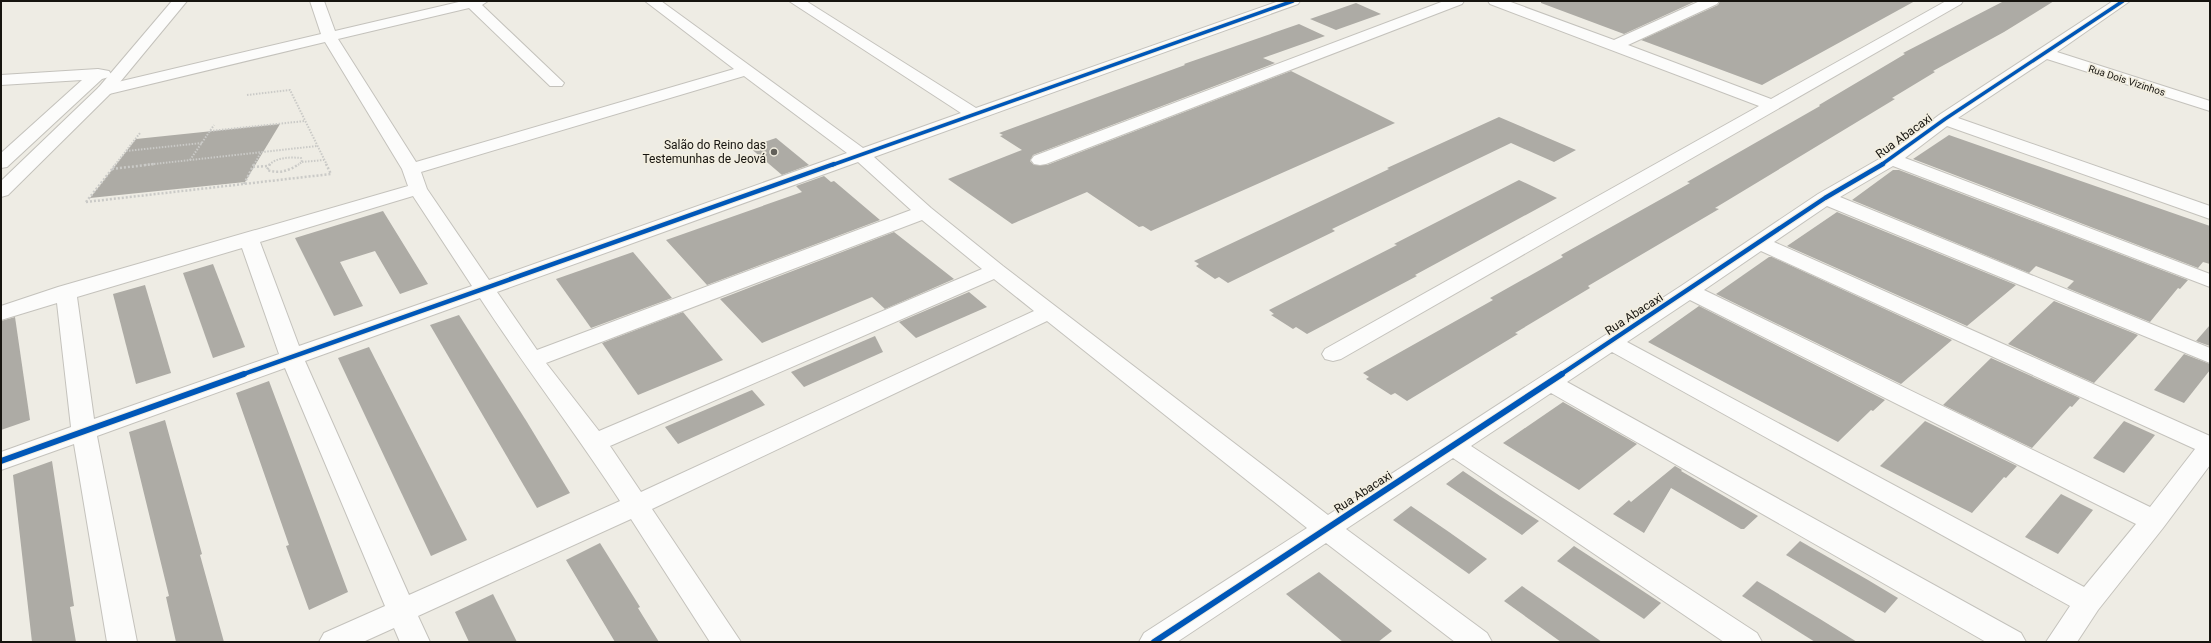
<svg xmlns="http://www.w3.org/2000/svg" width="2211" height="643" font-family="Roboto,sans-serif">
<style>
.building{fill:#adaba5}
.lines{fill:none;stroke-linecap:round;stroke-linejoin:round}
.minor-casing{stroke:#c4c2bc;stroke-width:2}
.tertiary-casing{stroke:#c4c2bc;stroke-width:2}
.path-far1{stroke:#cacac7;stroke-width:2;stroke-dasharray:1.5 1.5;stroke-linecap:butt}
.path{stroke:#cacac7;stroke-width:2.5;stroke-dasharray:2 2;stroke-linecap:butt}
.minor{fill:#fcfcfb;fill-rule:evenodd}
.tertiary{fill:#fcfcfb;fill-rule:evenodd}
.cycleway-far2-casing{stroke:#f2eee0;stroke-width:5.5}
.cycleway-far1-casing{stroke:#f2eee0;stroke-width:7}
.cycleway-casing{stroke:#f2eee0;stroke-width:8}
.cycleway-far2{stroke:#0057b8;stroke-width:3.5}
.cycleway-far1{stroke:#0057b8;stroke-width:4.5}
.cycleway{stroke:#0057b8;stroke-width:6}
.poi-dot{fill:#62605a;stroke:#f2eee0;stroke-width:1.5}
.labels{text-anchor:middle;stroke-width:3.5;stroke-linejoin:round;paint-order:stroke}
.far-street-label{font-size:10px;fill:#16140f;stroke:#f2eee0}
.street-label{font-size:12px;fill:#16140f;stroke:#f2eee0}
.poi-label{font-size:12px;fill:#16140f;stroke:#f2eee0;text-anchor:end}
</style>
<rect width="100%" height="100%" fill="#eeece4"/>
<!-- building -->
<g class="building">
<path d="M1541,1H1696L1624,34L1541,3Z"/>
<path d="M1720,1H1915L1762,85L1641,40L1718,5Z"/>
<path d="M2004,1H2054L2004,32L1933,71L1935,72L1892,98L1895,99L1715,208L1719,209L1588,286L1590,288L1515,333L1518,334L1407,401L1395,393L1391,395L1366,379L1369,377L1363,373L1493,300L1490,298L1563,257L1561,255L1690,183L1687,182L1820,106L1819,105L1905,54L1903,53Z"/>
<path d="M1356,3L1381,14L1336,30L1310,19Z"/>
<path d="M1299,24L1325,36L1263,58L1275,63L1033,155L1030,161L1034,165H1047L1291,71L1395,123L1151,231L1143,226L1139,227L1087,192L1012,224L948,179L1022,150L1000,136L1003,135L999,133L1185,65L1184,64Z"/>
<path d="M1499,117L1576,150L1554,162L1511,143L1332,229L1335,231L1228,283L1219,277L1215,279L1196,266L1199,264L1194,261L1389,169L1387,168Z"/>
<path d="M280,124L245,182L90,198L136,139Z"/>
<path d="M1949,135L2210,226V264L2203,262L2198,268L1913,159Z"/>
<path d="M776,138L809,165L782,175L749,147Z"/>
<path d="M1893,170H1899L2188,280L2180,289L2178,288L2150,322L2067,288L2074,281L2036,266L2029,273L1852,200Z"/>
<path d="M824,176L831,182L834,181L880,220L707,285L666,240L802,192L796,186Z"/>
<path d="M1519,180L1557,198L1415,275L1417,276L1307,334L1296,327L1293,329L1271,315L1274,314L1269,310L1397,245L1394,244Z"/>
<path d="M383,211L428,284L400,294L375,251L340,262L363,306L334,316L295,238Z"/>
<path d="M1837,212L2016,285L1967,326L1787,246Z"/>
<path d="M894,232L954,279L885,309L872,297L762,343L720,299Z"/>
<path d="M633,252L672,298L591,328L556,279Z"/>
<path d="M1769,257H1772L1952,340L1901,384L1716,294Z"/>
<path d="M213,264L245,347L213,358L183,273Z"/>
<path d="M145,285L171,373L136,384L113,294Z"/>
<path d="M969,292L987,307L916,338L899,322Z"/>
<path d="M2054,301L2138,335L2094,383L2008,344Z"/>
<path d="M1699,306L1885,400L1873,411L1871,410L1838,442L1648,342Z"/>
<path d="M683,312L723,360L638,395L602,343Z"/>
<path d="M459,315L527,422L570,493L537,508L430,325Z"/>
<path d="M15,317L30,420L1,430V321Z"/>
<path d="M2210,325V346L2196,341Z"/>
<path d="M875,336L883,352L804,387L791,372Z"/>
<path d="M369,347L467,540L431,556L338,358Z"/>
<path d="M2184,354L2210,364V370L2184,403L2154,390Z"/>
<path d="M1991,358L2080,398L2072,407L2070,406L2032,448L1943,405Z"/>
<path d="M269,381L348,592L309,610L286,546L289,545L236,393Z"/>
<path d="M752,390L765,405L678,444L665,427Z"/>
<path d="M1563,402L1637,444L1579,490L1503,443Z"/>
<path d="M165,420L202,554L200,555L224,642H176L166,597L169,596L129,432Z"/>
<path d="M1925,421L2017,466L2006,478L2004,477L1972,513L1880,466Z"/>
<path d="M2124,421L2155,435L2124,473L2093,458Z"/>
<path d="M52,461L74,606L70,607L76,642H32L13,475Z"/>
<path d="M1675,466L1682,470L1681,471L1758,516L1744,529H1741L1671,488L1644,533L1613,514L1629,500L1631,502Z"/>
<path d="M1463,471L1500,496L1539,521L1522,535L1446,484Z"/>
<path d="M2061,494L2093,510L2058,554L2025,537Z"/>
<path d="M1411,506L1449,532L1487,559L1469,574L1393,520Z"/>
<path d="M1800,541L1868,580L1898,598L1885,613L1786,555Z"/>
<path d="M600,543L640,607L638,608L659,642H615L566,560Z"/>
<path d="M1574,546L1617,574L1661,603L1644,619L1557,561Z"/>
<path d="M1319,572L1355,601L1392,631L1378,642H1343L1286,594Z"/>
<path d="M1757,581L1820,619L1857,642H1815L1742,596Z"/>
<path d="M1522,586L1565,616L1602,642H1561L1504,601Z"/>
<path d="M493,594L517,642H469L455,612Z"/>
</g>
<g class="lines">
<defs>
<g id="minor">
<path d="M310,1H324L335,31L463,1H488L482,5L564,83L562,86H550L469,8L338,39L416,162L734,69L645,1H661L863,148L961,113L789,1H806L976,108L1279,1H1300L1298,4L874,157L931,208L1003,266L1328,515L1681,286L1818,194L1886,155L1939,115L2113,1H2130L2057,52L2210,101V111L2047,59L1958,118L2210,206V219L1947,126L1905,158L2210,274V287L1893,166L1840,197L2210,348V363L1827,206L1774,242L2210,436V465L2163,528L2098,610L2077,642H2046L2070,606L1612,352L1567,382L2021,633L2026,642H1986L1551,393L1471,446L1757,633L1762,642H1724L1453,458L1346,529L1487,633L1492,642H1455L1326,543L1177,642H1139L1144,633L1307,528L1047,321L652,509L741,642H710L631,519L418,616L430,642H400L394,628L363,642H319L324,633L385,606L285,368L97,436L137,642H107L74,444L1,470V452L71,427L57,303L1,320V306L58,287L408,186L402,169L325,42L105,95L99,93L97,90L99,87L105,85L321,34ZM744,76L847,153L489,280L427,189L421,172ZM858,162L911,210L537,350L497,292ZM413,196L472,286L299,346L260,242ZM922,220L982,269L599,431L546,363ZM242,248L279,354L94,419L77,297ZM1761,251L2195,449L2150,507L1704,290ZM994,279L1034,311L641,492L610,446ZM480,298C525,367 575,432 620,501L409,595L305,361ZM1690,300L2136,524L2084,587L1627,342Z"/>
<path d="M1444,1H1464L1462,4L1046,164L1040,165L1034,164L1031,160L1034,156Z"/>
<path d="M1488,1H1508L1614,40L1700,1H1719L1717,4L1628,45L1771,99L1946,1H1963L1961,4L1341,359L1333,361L1325,359L1322,354L1325,349L1759,106L1490,4Z"/>
<path d="M98,69L109,71L111,74L109,77L102,79L7,167L1,168V153L82,80L1,85V75Z"/>
</g>
<path id="tertiary" d="M172,1H187L111,93L8,195L1,197V181L99,87Z"/>
</defs>
<!-- minor casing -->
<use href="#minor" class="minor-casing"/>
<!-- tertiary casing -->
<use href="#tertiary" class="tertiary-casing"/>
<!-- path-far1 -->
<g class="path-far1">
<path d="M247,95L290,90L327,165"/>
<path d="M210,131L305,121"/>
<path d="M126,151L202,143"/>
<path d="M190,160L214,125"/>
<path d="M302,162L324,160"/>
<path d="M115,165L140,133"/>
<path d="M145,165L317,146"/>
<path d="M254,165L261,152"/>
<path d="M269,165C277,157 290,157 301,158L302,162L298,165"/>
</g>
<!-- path -->
<g class="path">
<path d="M270,164L267,170C279,174 289,171 299,164"/>
<path d="M253,167L268,166"/>
<path d="M112,169L154,164"/>
<path d="M244,184L254,164"/>
<path d="M86,202L331,174L326,164"/>
<path d="M86,202L116,164"/>
</g>
<!-- minor -->
<use href="#minor" class="minor"/>
<!-- tertiary -->
<use href="#tertiary" class="tertiary"/>
<defs>
<g id="cycleway-far2">
<path d="M832,165L1293,1"/>
<path d="M1881,165L1945,119L2123,1"/>
</g>
<g id="cycleway-far1">
<path d="M241,375L834,164"/>
<path d="M1560,375L1825,198L1883,164"/>
</g>
<g id="cycleway">
<path d="M1,461L244,374"/>
<path d="M1154,642L1562,374"/>
</g>
</defs>
<!-- cycleway-far2 casing -->
<use href="#cycleway-far2" class="cycleway-far2-casing"/>
<!-- cycleway-far1 casing -->
<use href="#cycleway-far1" class="cycleway-far1-casing"/>
<!-- cycleway casing -->
<use href="#cycleway" class="cycleway-casing"/>
<!-- cycleway-far2 -->
<use href="#cycleway-far2" class="cycleway-far2"/>
<!-- cycleway-far1 -->
<use href="#cycleway-far1" class="cycleway-far1"/>
<!-- cycleway -->
<use href="#cycleway" class="cycleway"/>
</g>
<!-- markers -->
<circle class="poi-dot" cx="774" cy="152" r="4"/>
<g class="labels">
<!-- far-street labels -->
<g class="far-street-label">
<text transform="translate(2127 80) rotate(18)" y="4">Rua Dois Vizinhos</text>
</g>
<!-- street labels -->
<g class="street-label">
<text transform="translate(1904 136) rotate(-36)" y="4">Rua Abacaxi</text>
<text transform="translate(1634 314) rotate(-33)" y="4">Rua Abacaxi</text>
<text transform="translate(1363 492) rotate(-33)" y="4">Rua Abacaxi</text>
</g>
<!-- poi labels -->
<g class="poi-label">
<text x="766" y="149">Salão do Reino das<tspan x="766" dy="14">Testemunhas de Jeová</tspan></text>
</g>
</g>
<!-- border -->
<rect width="2211" height="643" fill="none" stroke="#16140f" stroke-width="4"/>
</svg>
